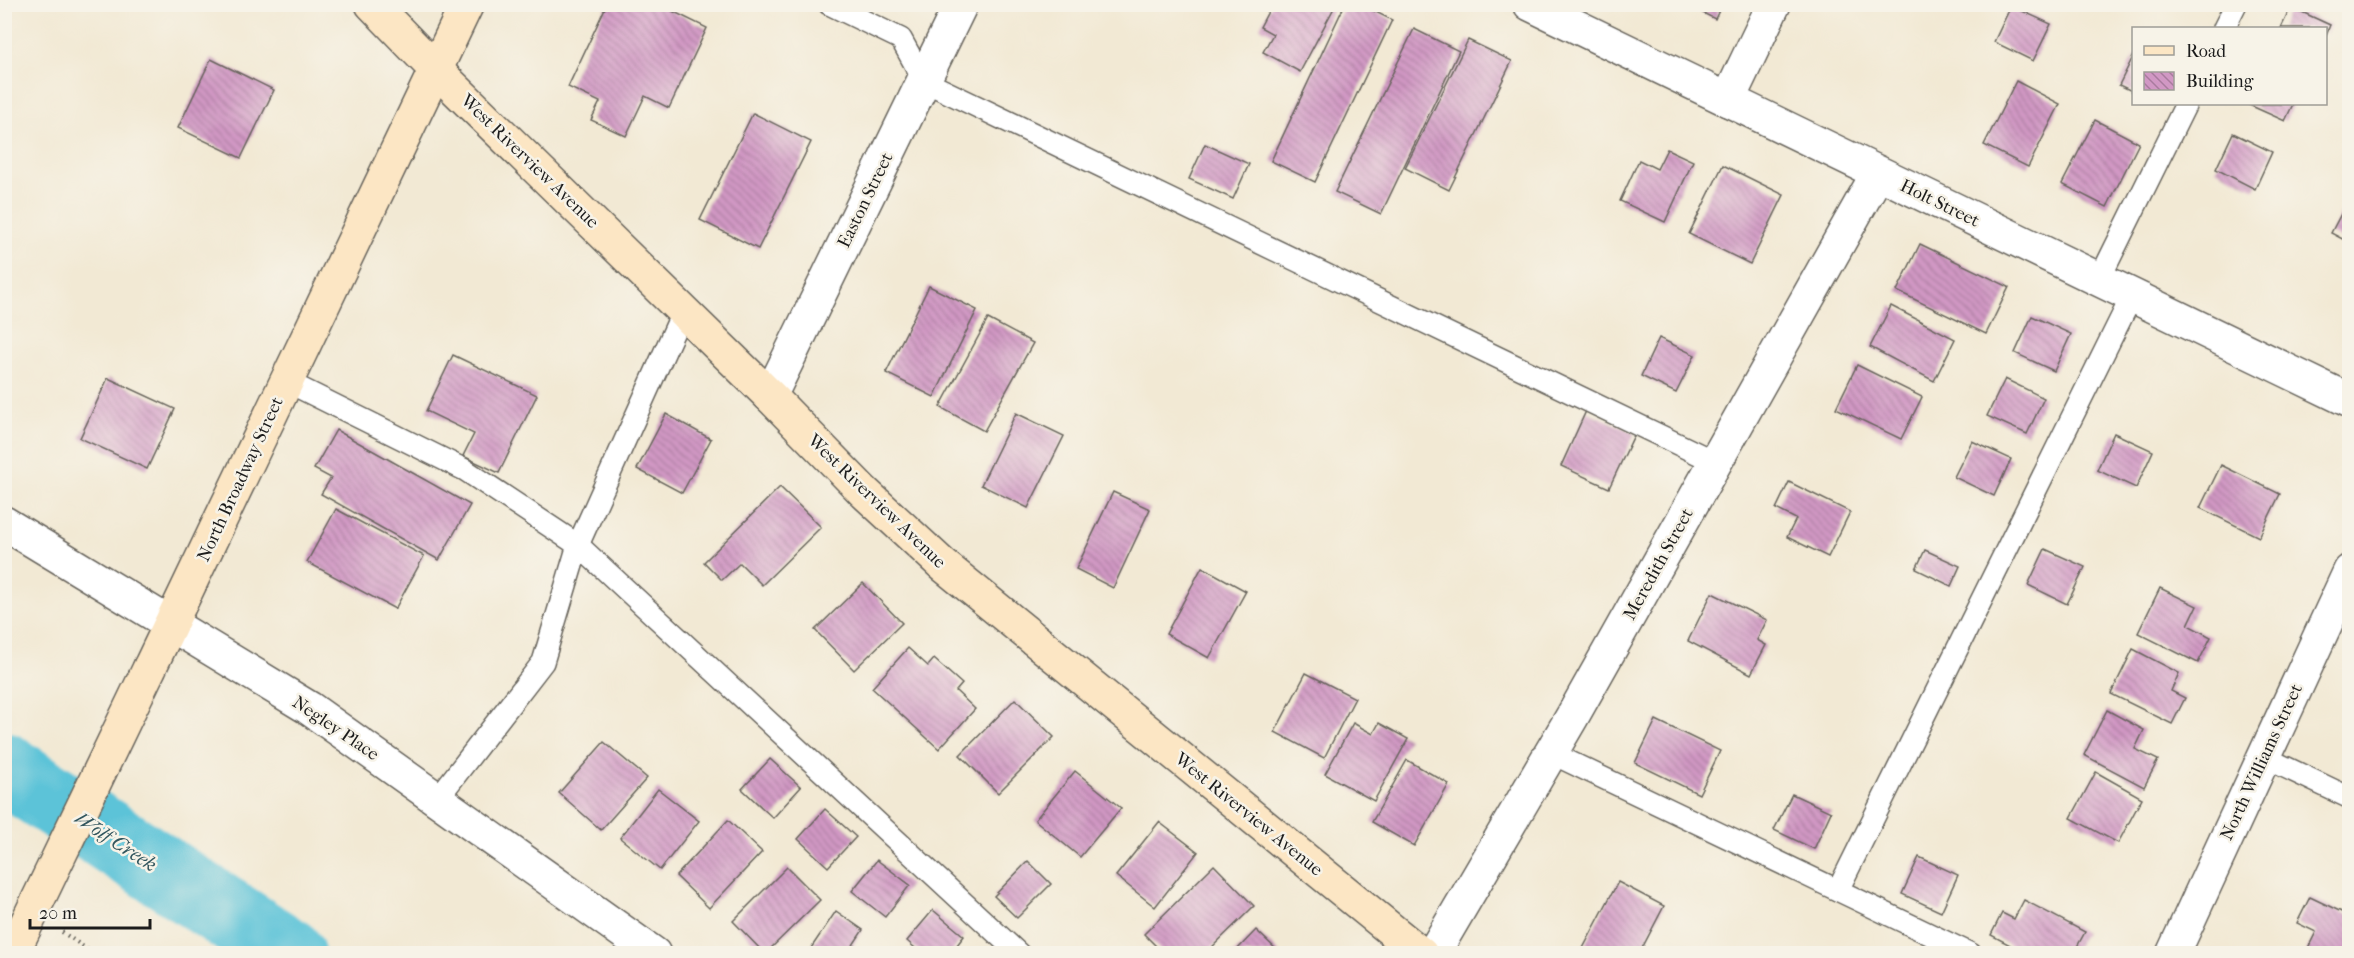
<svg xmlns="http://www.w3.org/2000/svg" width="2354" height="958" font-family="'IM FELL French Canon',serif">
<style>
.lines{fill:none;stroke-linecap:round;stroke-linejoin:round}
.river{stroke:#5bc3d8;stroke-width:72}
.building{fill:url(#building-back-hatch)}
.lane-casing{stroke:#67645c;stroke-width:24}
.street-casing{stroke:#67645c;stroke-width:36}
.secondary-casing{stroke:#67645c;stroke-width:36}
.path{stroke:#67645c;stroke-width:4;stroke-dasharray:1.5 4.5;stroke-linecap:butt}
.lane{stroke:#fff;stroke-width:21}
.street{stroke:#fff;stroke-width:33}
.secondary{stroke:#fce6c4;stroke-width:33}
.secondary-bridge-casing{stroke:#67645c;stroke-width:36;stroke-linecap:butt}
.secondary-bridge{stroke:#fce6c4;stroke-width:33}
.labels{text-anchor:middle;stroke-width:5;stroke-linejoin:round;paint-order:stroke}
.street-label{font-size:18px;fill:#1c1c1c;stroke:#f7f3e8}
.water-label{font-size:20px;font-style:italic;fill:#32565e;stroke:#f7f3e8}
</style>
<defs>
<pattern id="building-back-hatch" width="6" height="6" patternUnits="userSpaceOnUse" patternTransform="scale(1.5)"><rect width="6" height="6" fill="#d198c4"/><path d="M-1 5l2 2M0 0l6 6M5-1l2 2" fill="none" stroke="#a97b9e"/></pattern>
</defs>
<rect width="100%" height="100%" fill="#f7f3e8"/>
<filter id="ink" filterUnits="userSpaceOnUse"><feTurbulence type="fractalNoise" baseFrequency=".0167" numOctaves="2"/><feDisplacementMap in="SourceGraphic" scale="12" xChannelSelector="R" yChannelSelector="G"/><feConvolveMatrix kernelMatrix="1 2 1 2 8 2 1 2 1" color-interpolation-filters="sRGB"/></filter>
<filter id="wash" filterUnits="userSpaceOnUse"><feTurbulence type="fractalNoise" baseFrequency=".008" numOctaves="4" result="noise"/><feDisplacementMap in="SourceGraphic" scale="24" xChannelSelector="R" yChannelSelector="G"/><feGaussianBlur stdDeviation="1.35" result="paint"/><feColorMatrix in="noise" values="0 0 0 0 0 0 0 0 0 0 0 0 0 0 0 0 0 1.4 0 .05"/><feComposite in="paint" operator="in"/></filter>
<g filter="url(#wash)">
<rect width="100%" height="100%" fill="#f2e9d4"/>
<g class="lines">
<!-- river -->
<path class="river" d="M4,768L289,954"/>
</g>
<g id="blocks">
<!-- building -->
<g class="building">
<path d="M607,4H658L707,28L669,108L645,96L626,136L591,120L600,102L568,87Z"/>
<path d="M1272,4H1336L1300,72L1263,52L1273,34L1260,27Z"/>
<path d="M1345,4H1360L1392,20L1315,182L1271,161Z"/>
<path d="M1685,4H1722L1715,19Z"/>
<path d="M2011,6L2051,24L2033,61L1994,42Z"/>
<path d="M2291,7L2330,25L2326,35V28H2281Z"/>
<path d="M1414,29L1459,51L1381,214L1335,192Z"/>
<path d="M1468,40L1512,61L1449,190L1405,168Z"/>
<path d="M2134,55V92L2119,85Z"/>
<path d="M211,59L274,90L241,158L178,128Z"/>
<path d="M2016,81L2060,104L2028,167L1984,145Z"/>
<path d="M2247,104H2293L2285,121Z"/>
<path d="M753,113L811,142L758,249L700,220Z"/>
<path d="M2095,120L2139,143L2107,207L2062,184Z"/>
<path d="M2233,133L2272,152L2255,189L2216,169Z"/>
<path d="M1205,144L1249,164L1233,199L1189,179Z"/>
<path d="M1667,149L1693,161L1665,222L1620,201L1639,160L1657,169Z"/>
<path d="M1723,165L1784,195L1750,264L1689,234Z"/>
<path d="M2343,210L2350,213V243L2331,233Z"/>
<path d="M1920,244L2009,287L1986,334L1897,291Z"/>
<path d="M929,286L977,310L934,397L886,373Z"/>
<path d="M1891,306L1955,339L1934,381L1870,347Z"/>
<path d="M2032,316L2071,334L2054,371L2015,353Z"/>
<path d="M988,319L1033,343L984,431L940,407Z"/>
<path d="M1659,338L1695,355L1676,393L1641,376Z"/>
<path d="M453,355L537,395L499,473L463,456L474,434L426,411Z"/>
<path d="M1857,365L1922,397L1901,439L1836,408Z"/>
<path d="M108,378L175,409L147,469L80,438Z"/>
<path d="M2005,379L2044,398L2027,434L1987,416Z"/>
<path d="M1586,411L1635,433L1609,488L1561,466Z"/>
<path d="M1016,413L1064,436L1028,508L981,485Z"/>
<path d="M666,414L711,439L682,493L637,469Z"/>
<path d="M336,430L470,505L439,560L321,494L331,478L314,469Z"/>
<path d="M2114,433L2153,451L2136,488L2097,470Z"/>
<path d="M1972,441L2011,459L1994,496L1954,477Z"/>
<path d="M2221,465L2280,494L2259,537L2200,508Z"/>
<path d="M1789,482L1850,512L1828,557L1787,537L1796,519L1776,509Z"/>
<path d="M780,487L821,527L762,585L740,563L722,580L704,562Z"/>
<path d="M1113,492L1150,509L1113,588L1076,569Z"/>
<path d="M336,509L424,556L395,609L307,562Z"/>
<path d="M2045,549L2085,567L2067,604L2028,585Z"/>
<path d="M1925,550L1960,566L1951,586L1916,569Z"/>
<path d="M1202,567L1246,591L1209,658L1166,634Z"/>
<path d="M863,583L902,623L854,670L815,630Z"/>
<path d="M2160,588L2197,606L2188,625L2211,637L2198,663L2138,633Z"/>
<path d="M1712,593L1767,620L1757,640L1766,645L1751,674L1688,641Z"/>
<path d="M908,648L928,666L934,659L962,684L956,691L975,709L939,749L872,688Z"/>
<path d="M2133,649L2179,673L2171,691L2185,698L2172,724L2111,694Z"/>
<path d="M1306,673L1355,698L1324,758L1275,732Z"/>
<path d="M1015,699L1054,737L998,793L960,755Z"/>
<path d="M2107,710L2144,730L2135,749L2158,760L2144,787L2084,755Z"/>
<path d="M1656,720L1720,751L1699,794L1635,763Z"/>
<path d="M1353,723L1373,734L1379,723L1408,739L1374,801L1325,774Z"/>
<path d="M604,742L647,778L601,830L559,793Z"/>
<path d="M770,759L801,787L773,818L742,789Z"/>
<path d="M1407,760L1449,784L1414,846L1372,822Z"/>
<path d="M1075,771L1121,808L1080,857L1035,820Z"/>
<path d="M2096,772L2142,798L2118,843L2071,818Z"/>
<path d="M658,789L699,821L660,870L620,838Z"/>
<path d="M1792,794L1831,812L1814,849L1774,830Z"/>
<path d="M825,809L856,837L828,867L798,839Z"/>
<path d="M728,820L762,852L709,908L676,876Z"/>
<path d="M1159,822L1198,852L1155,907L1116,876Z"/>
<path d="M1919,857L1958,875L1941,912L1902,894Z"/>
<path d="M877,860L910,885L885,917L852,891Z"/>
<path d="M1028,861L1051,884L1017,918L994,896Z"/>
<path d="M1214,865L1254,906L1205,954H1164L1144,934Z"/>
<path d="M787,867L820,900L765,954L733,921Z"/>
<path d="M1618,882L1664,906L1639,954H1580Z"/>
<path d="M2310,897L2350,916V954H2310L2306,952L2316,932L2297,923Z"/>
<path d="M2024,900L2085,932L2073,954H2027L1991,935L2002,913L2014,919Z"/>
<path d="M933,910L964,936L950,954H922L907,941Z"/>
<path d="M836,911L863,930L853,945L865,954H807Z"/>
<path d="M1256,930L1281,954H1233Z"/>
</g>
</g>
</g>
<g filter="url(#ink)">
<use href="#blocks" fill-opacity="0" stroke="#67645c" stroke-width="1.5"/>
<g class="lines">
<defs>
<g id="lane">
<path d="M829,4L901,39L924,81L1715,462"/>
<path d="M2224,28L2236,4"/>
<path d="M2099,280L2186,104"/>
<path d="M286,381L465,470L578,545L1019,954"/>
<path d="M1551,753L1971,954"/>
<path d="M2264,757L2350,798"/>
<path d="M438,798L543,662L578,545L683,311"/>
<path d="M1838,890L2132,296"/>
</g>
<g id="street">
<path d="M1530,4L2350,401"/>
<path d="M1728,100L1774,4"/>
<path d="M770,396L961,4"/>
<path d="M4,523L309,708L654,954"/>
<path d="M1433,954L1572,717L1878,173"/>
<path d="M2173,954L2350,571"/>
</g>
<g id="secondary">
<path d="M372,4L435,69L770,396L864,492L943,565L1421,954"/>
<path d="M150,667L467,4"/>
</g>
</defs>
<!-- lane casing -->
<use href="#lane" class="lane-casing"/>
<!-- street casing -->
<use href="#street" class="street-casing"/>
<!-- secondary casing -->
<use href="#secondary" class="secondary-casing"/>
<!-- path -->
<path class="path" d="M62,932L94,954"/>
<!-- lane -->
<use href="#lane" class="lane"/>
<!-- street -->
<use href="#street" class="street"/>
<!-- secondary -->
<use href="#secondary" class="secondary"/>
<defs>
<path id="secondary-bridge" d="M12,954L150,667"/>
</defs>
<!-- secondary-bridge casing -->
<use href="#secondary-bridge" class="secondary-bridge-casing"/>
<!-- secondary-bridge -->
<use href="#secondary-bridge" class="secondary-bridge"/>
</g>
</g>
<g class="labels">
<!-- street labels -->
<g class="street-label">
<text transform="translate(530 161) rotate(44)" y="6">West Riverview Avenue</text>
<text transform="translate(865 200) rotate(-64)" y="6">Easton Street</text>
<text transform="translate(1940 203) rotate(26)" y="6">Holt Street</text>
<text transform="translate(240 479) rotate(-65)" y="6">North Broadway Street</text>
<text transform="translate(877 501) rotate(44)" y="6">West Riverview Avenue</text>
<text transform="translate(1658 564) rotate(-61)" y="6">Meredith Street</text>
<text transform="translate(336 728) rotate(34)" y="6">Negley Place</text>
<text transform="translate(2261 762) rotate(-65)" y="6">North Williams Street</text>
<text transform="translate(1249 814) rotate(39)" y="6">West Riverview Avenue</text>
</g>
<!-- water labels -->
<g class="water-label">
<text transform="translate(116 841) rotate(33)" y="7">Wolf Creek</text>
</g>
</g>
<!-- margin -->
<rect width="2354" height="958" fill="none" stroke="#f7f3e8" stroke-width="24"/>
<!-- legend -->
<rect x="2132" y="27" width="195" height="78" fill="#f7f3e8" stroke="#9f9d96" stroke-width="1.5"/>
<rect x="2144" y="46" width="30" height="9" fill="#fce6c4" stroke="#9f9d96" stroke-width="1.5"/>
<text x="2186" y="57" font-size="18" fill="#1c1c1c">Road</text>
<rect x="2144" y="72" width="30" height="18" fill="url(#building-back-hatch)" stroke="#9f9d96" stroke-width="1.5"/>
<text x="2186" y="87" font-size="18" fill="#1c1c1c">Building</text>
<!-- scale -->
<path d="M30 919v9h120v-9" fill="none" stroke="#1c1c1c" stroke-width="3"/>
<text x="39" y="919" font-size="18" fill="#1c1c1c" stroke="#f7f3e8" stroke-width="4.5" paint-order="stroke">20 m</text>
</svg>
